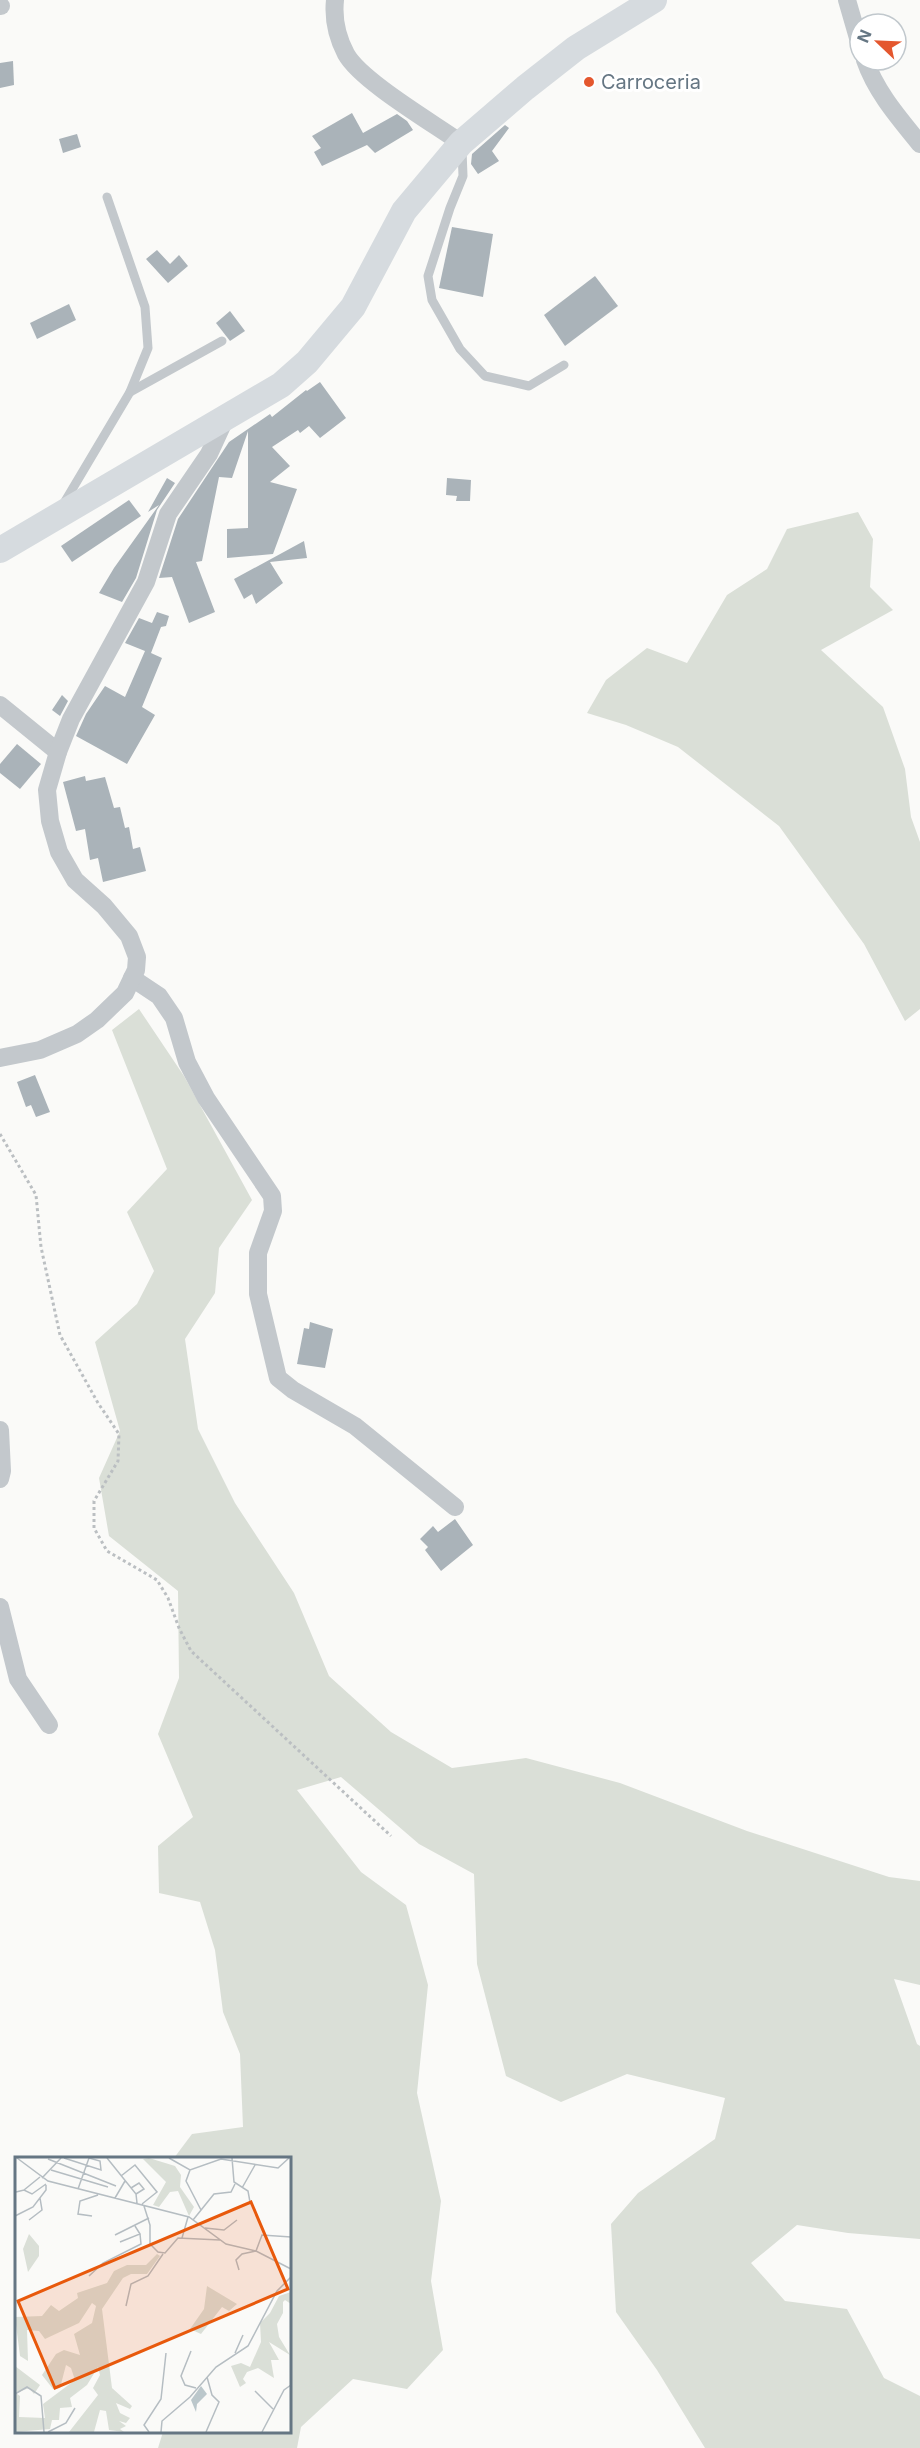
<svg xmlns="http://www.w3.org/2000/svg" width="920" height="2448" font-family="Inter,sans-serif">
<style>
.green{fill:#dadfd7}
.building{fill:#aab3b9}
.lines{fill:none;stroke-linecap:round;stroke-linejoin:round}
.path{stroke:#bbbfc2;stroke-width:3;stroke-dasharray:3 3;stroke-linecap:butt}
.lane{stroke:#c3c8cc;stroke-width:9}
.street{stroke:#c3c8cc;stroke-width:18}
.secondary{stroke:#d6dbdf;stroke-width:26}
.poi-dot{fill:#e4572e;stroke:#fff;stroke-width:2}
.labels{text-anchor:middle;stroke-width:6;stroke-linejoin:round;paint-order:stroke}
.poi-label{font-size:20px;fill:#657683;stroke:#fff;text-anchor:start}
.inset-road{fill:none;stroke:#b5bdc2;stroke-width:1.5}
.view{fill:#e8590c;fill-opacity:0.15;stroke:#e8590c;stroke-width:3}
.inset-edge{fill:none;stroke:#657683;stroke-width:3}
</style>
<rect width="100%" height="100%" fill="#fafaf8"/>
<!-- green -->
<g class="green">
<path d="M858,512L873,539L870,587L893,610L821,650L883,707L905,769L911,817L920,842V1009L905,1021L864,944L779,826L678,747L626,725L587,713L606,680L647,648L687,663L727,595L767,569L787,529Z"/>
<path d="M139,1009L184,1076L252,1200L219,1248L215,1293L185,1339L198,1429L235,1503L294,1593L329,1676L391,1732L452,1768L526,1758L620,1783L747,1831L889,1877L920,1881V1985L894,1979L917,2044L920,2046V2239L848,2233L797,2225L751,2263L785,2301L847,2309L884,2378L920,2396V2448H705L657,2370L616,2312L611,2224L638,2193L715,2139L725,2098L627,2074L561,2102L506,2076L477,1964L474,1874L419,1844L341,1777L297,1790L361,1872L406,1905L428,1985L417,2093L441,2201L431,2281L443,2350L407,2389L353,2379L301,2427L297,2448H158L163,2432H290V2158H174L192,2134L243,2127L240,2054L223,2012L215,1950L200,1902L159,1893L158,1846L193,1817L158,1734L179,1678L178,1591L109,1536L99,1478L120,1431L95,1342L137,1304L154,1271L127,1212L167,1169L112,1030Z"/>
</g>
<!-- building -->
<g class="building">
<path d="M13,61L14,85L0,88V63Z"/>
<path d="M352,113L363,133L397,114L407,121L413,130L375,153L367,145L322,166L314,152L321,148L312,136Z"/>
<path d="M505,125L509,128L492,151L499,161L478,174L471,164L472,154Z"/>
<path d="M77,134L81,147L63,153L59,139Z"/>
<path d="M452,227L493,234L483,297L439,288Z"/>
<path d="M157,250L170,264L179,255L188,266L168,283L146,259Z"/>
<path d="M595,276L618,306L565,346L544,315Z"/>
<path d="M69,304L76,320L37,339L30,323Z"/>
<path d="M230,311L245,331L230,341L216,323Z"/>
<path d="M320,382L346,418L320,438L309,426L300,433L298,430L272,447L290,466L270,482L297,489L273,554L227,558V529L248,528V431L232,478L219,477L202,561L196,562L215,612L189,623L172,577L159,578L178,519L229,442L270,414L272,417L306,390L307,391Z"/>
<path d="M167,478L175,483L157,510L136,578L122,602L99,593L114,568L159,505L148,512Z"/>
<path d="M447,478L471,480L470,501H456L457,496L446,495Z"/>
<path d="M129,500L141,516L72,562L61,546Z"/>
<path d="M304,541L307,558L270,562L283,583L256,604L252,594L244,599L234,579Z"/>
<path d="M157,612L169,616L166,626L161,627L151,653L162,658L142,707L155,715L127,764L76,736L86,714L105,686L125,697L145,651L125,643L139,618L152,623Z"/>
<path d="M62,695L68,701L60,716L52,710Z"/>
<path d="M17,744L41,764L20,789L0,773V764Z"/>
<path d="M85,776L86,781L105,777L114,808L120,807L125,828L129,827L133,849L140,847L146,871L103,882L98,858L90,860L85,829L76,831L63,782Z"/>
<path d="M35,1075L50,1112L36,1117L31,1105L26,1107L17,1082Z"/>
<path d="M310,1322L333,1329L325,1368L297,1364L304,1328L309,1329Z"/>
<path d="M455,1519L473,1545L441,1571L425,1550L428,1547L420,1539L433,1526L438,1532Z"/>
</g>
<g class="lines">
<!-- path -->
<path class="path" d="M0,1134L36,1195L41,1247L60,1335L98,1403L119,1434L118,1461L94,1501V1528L107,1551L157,1580L168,1598L179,1628L191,1651L391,1836"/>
<!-- lane -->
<g class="lane">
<path d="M462,150L463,176L450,208L428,276L432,300L460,349L485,376L529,386L564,365"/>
<path d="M130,392L222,341"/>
<path d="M64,503L130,392L148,348L145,307L107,197"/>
</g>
<!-- street -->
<g class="street">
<path d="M335,0C333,19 337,37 346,54C361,81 433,123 461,143"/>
<path d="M847,0L860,45"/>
<path d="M0,6H1"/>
<path d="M865,60C876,92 899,118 920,144"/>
<path d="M0,705L58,752"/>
<path d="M132,978L159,996L174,1018L187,1062L206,1098L272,1196L273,1211L258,1253V1294L278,1378L293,1390L355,1426L455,1507"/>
<path d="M0,1058L40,1050L77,1034L97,1020L125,993L136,970L137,957L129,936L104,906L75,880L59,852L50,821L47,790L58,752L71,719L146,582L168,514L209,454L226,417"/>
<path d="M0,1430L2,1471L0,1479"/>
<path d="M0,1607L18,1679L49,1725"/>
</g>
<!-- secondary -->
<path class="secondary" d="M0,550L281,385L307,362L353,307L404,211L461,143L525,88L576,48L654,0"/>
</g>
<!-- markers -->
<circle class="poi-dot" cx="589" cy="82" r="6"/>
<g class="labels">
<!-- poi labels -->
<g class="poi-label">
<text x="601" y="89">Carroceria</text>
</g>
</g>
<!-- overview -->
<g transform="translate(15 2157)">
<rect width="276" height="276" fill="#fafaf8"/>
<path d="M134,1L160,9L166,18L165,30L179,50L174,59L163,34L155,35L144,50L138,48L151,25L128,2ZM14,77L24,89V99L13,115L8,92ZM142,97L145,99L132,117H116L108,121L87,152L97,231L117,249L115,252L101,246L105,256L115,261L111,266L104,264L111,269L105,272L109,275L94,273L91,254L85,253L79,275H54L83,238L78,231L85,218L83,210L72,228L55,241L57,250L45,251L44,263H37L35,272L0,275V209L25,228L19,237L14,231L1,236L5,239L4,260L30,261L28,247L60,223L56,211L51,208L45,231L38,232L27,218L41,197L49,193L65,198L59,177L77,166L81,149L77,146L64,166L30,182L24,174L12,173L13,204L5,199L0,160L27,159L36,148L44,154L63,141L62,136L92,126L99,114L112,108H131ZM192,129L222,147L214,154L207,150L186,177L175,172L189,152ZM276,135V147L270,143L268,145V156L262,167L264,180L275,198L254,185L264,203H256L259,221L243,211L232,215L228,222L231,226L225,230L216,209L226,206L235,210L246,185L245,166L255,156L264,139Z" fill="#dadfd7"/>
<path d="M186,229L192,237L182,247L181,255L176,243Z" fill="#bbc7cb"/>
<path class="inset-road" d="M2,1L33,24L174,60L211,87L241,94L276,112M49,1L86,13L85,4L74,1M92,1L121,37L122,46M154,1L175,13L206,2L263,11L274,1M217,1L219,25L233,34L235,45M33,2L101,29M36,13L93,30M175,13L171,24L186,53M106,19L120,8L142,35L127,47M27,21L46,1M116,31L124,26L129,32L121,37M227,31L240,8M63,32L74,1M9,33L25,20M1,35L9,33L17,37L31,27M100,41L110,24M129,49L135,68V87L143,95L150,96L163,81L205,83M0,59L18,50L31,33V28M77,59L63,57L65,44L83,38M14,63L27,53L25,41M178,63L199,37L216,35L220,27M190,71L209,73L222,63M100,78L134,61M167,81L173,60M105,85L125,77L120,69M224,113L221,103L227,97L241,94L247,78L276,80M74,119L88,106L126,87L125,77M111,149L116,127L133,119L148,97M176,194L166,219L170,228L181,231M220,196L228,178M240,234L258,252M0,237L12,230L26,239L29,275M33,275L51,266L60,251M134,275L129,268L146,242L151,196M146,275L147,264L175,240L201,210L233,189L262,134L276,120M191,275L204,245L197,238L192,220M247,275L269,233L276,228"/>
<path class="view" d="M236,45L273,132L40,231L3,144Z"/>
<rect width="276" height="276" class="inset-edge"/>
</g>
<!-- north arrow -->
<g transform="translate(878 42) rotate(293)"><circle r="28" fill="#ffffff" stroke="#c1c8cd" stroke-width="1.5"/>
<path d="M0-4.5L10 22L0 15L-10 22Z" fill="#e4572e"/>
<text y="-9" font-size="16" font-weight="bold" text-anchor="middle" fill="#657683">N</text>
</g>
</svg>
